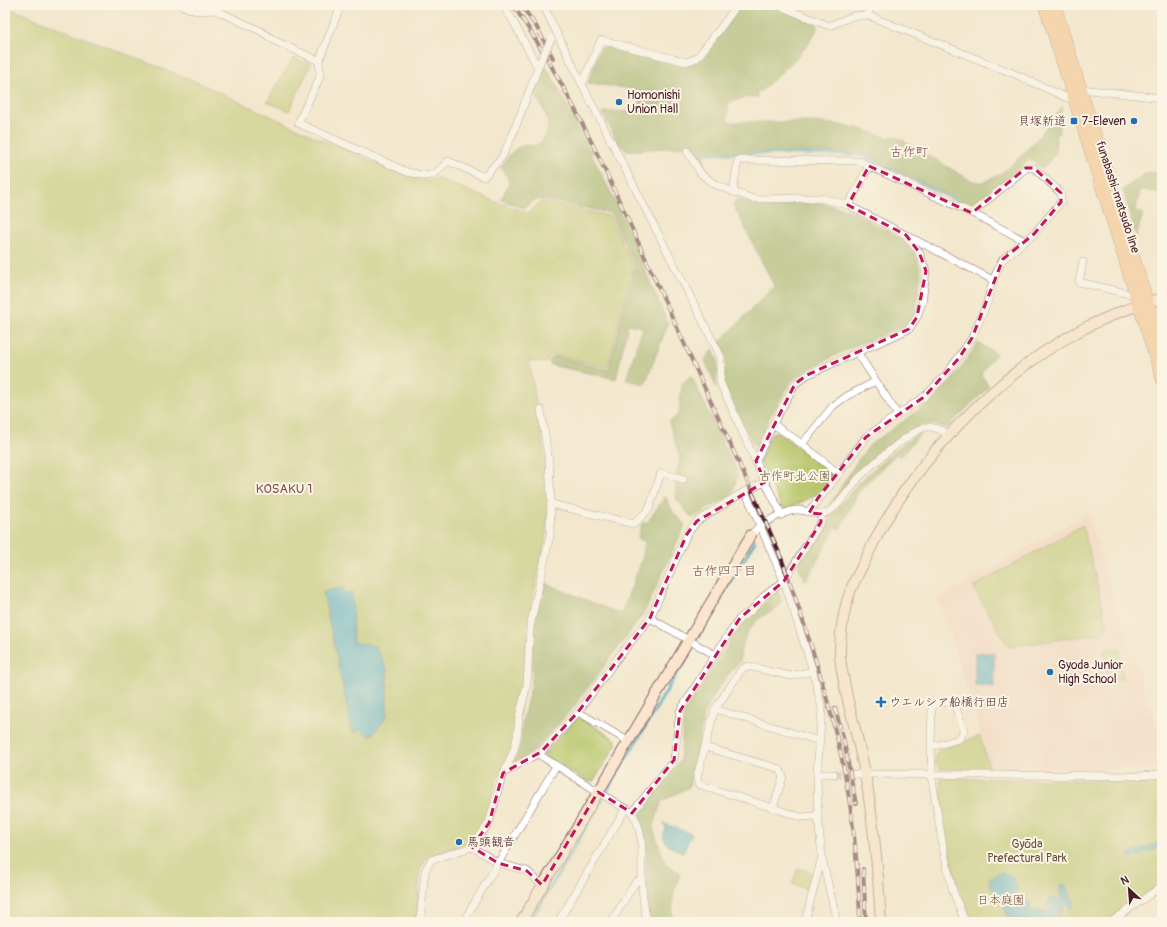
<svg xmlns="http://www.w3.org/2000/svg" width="1167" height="927" font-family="Pangolin,'Klee One',sans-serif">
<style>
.built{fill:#f5d3c1}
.green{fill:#b5c567;stroke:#807249}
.forest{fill:#90aa5c;stroke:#6d6444}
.water{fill:#47acc7;stroke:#486679}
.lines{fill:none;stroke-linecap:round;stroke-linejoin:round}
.stream{stroke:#47acc7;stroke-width:2.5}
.street-tunnel{stroke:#d1c0ad;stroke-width:7;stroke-dasharray:7 3.5;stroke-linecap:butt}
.street-casing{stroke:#856564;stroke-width:8}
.secondary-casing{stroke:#856564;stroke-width:12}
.primary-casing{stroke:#856564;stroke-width:12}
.street{stroke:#fff;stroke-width:7}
.secondary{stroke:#fbe5cf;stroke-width:10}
.primary{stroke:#f6be87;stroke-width:11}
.rail-casing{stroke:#4a1f2b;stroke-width:4}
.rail{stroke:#fcf5e5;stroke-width:2.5;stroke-dasharray:8;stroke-linecap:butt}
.street-bridge-casing{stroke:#856564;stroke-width:8;stroke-linecap:butt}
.street-bridge{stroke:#fff;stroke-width:7}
.marked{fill:none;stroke:#c2185b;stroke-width:3;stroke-dasharray:8 5;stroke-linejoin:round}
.poi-dot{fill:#1f6fb2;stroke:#fcf5e5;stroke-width:1.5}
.labels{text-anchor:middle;stroke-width:4;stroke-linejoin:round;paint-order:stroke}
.poi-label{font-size:12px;fill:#4a1f2b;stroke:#fcf5e5;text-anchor:start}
.street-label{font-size:12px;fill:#4a1f2b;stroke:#fcf5e5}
.park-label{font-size:12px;fill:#6a513d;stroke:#fcf5e5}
.neighbourhood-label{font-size:13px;fill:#7f504f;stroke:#fcf5e5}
</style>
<rect width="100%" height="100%" fill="#fcf5e5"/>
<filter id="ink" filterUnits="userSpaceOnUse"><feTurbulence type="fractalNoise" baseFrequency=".025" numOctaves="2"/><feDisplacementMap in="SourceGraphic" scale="8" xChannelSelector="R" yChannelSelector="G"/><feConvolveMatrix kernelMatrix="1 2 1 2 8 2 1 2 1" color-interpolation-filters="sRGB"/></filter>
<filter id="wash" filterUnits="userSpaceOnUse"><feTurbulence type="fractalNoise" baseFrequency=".012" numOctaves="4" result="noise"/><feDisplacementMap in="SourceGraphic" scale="16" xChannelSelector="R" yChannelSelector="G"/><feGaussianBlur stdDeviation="0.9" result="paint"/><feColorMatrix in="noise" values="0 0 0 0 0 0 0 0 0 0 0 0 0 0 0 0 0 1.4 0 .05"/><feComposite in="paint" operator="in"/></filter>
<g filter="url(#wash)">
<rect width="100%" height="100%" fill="#f3e8ce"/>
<!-- built -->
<path class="built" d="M1087,513L1162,745V768L1150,769L992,768L938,599Z"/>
<!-- green -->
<g class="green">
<path d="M11,9L199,83L316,137L410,177L427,181L437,178L491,200L528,213L542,201L609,216L633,265L608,367L550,355L546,363L529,360L545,457L548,504L546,536L527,626L524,685L515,737L502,769L496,781L485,824L470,843L427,857L420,870L416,922H5V20Z"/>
<path d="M293,58L311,64L289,111L267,102Z"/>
<path d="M777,432L831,471C838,488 799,503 787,509L784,508L781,506L760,461L772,433Z"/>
<path d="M1083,525L1107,626L1104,633L1009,647L973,587Z"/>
<path d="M1119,648L1123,678L1108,680L1104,650Z"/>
<path d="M578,716L616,740V745L594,781L588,782L543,755Z"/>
<path d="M980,736L990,769H940L935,764L936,754L940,749Z"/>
<path d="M940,778L1136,781L1162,778V882L1105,922H973C968,910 962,897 958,885C948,850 942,814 940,778Z"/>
<path d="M798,868L815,873L809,890L792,884Z"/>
</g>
<!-- forest -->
<g class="forest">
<path d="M742,5H772L818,25C813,46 778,75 761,91L756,92L758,97H748L729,102L727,122H813L834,124L861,129L888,138L895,136L970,180C974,181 978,183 982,182C1011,176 1045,129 1063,106L1058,119L1060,127L1056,138L1055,154L1042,170L1034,162L1029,160L981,201L971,206L860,153H705L704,169L688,146L627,151L618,143L602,112L640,111L639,90L588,83L600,49L608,45L686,65L693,64L699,60Z"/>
<path d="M544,64L552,76L616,203L668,324L645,384L626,380L643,327L628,324L616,379L551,365L549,363L550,359L554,357L609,370L635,265L610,213L543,199L533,201L524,208L501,200L509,183L507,176L501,168C510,154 515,143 534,146C538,144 542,142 544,138C554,123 542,105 533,92L536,80Z"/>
<path d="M1162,172V194L1140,189L1136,210L1143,214L1136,236L1123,190L1146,173Z"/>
<path d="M737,199L754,204L822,203L849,210L900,238L916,255L921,274L917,301L914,315L906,325L854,346L807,370L792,380L768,420L756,447L752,443L724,385L726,360L719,343L774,286L733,204Z"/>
<path d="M978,343L996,353L981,374L989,387L946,428L932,424L920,425L894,443L856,476L829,506L858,460L871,444L929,403L953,379Z"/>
<path d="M713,349L718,360L716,387L705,360Z"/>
<path d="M691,375L738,474L732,495L692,518L677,500L675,482L680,458L669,422L679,414L682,384Z"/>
<path d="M922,431L901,457L896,454L859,491L840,529L836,527L805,582L798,565L825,524L860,481L898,448Z"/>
<path d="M665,496L673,512L685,525L644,613L572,709L535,750L511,766L520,747L523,718L532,682L533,627L544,583L621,614L642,560L645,542L638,538L642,523H647Z"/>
<path d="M778,589C779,593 781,599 780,602C779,610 772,611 766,614C749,624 740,643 740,662L734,667L718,688L705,711L689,787L662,801L653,828L665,863L680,873L673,896L672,922H651L647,902L646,850L638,812L680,761L684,713L699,691L743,621L752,616Z"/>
</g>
<!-- water -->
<g class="water">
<path d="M344,587L343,592H352L353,642L375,646L387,669V716L371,737L360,729L355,734L351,726L323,592Z"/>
<path d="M975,653H994V687L975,685Z"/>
<path d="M663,823L692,834L683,852L668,846L663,837L666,828Z"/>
<path d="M1162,842V847L1131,858L1129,853Z"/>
<path d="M1002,872L1010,875L1017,885L1015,898L1017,902V906L1027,901L1030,903L1031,912H1033L1038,909L1043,911L1045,910L1050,911L1052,917V921L1024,922L1023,919H1009L998,895L990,886L989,883L990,878L999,873Z"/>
<path d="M1064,884C1069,889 1069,896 1075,902L1071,909L1068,907L1060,895V886Z"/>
<path d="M1052,898L1059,899L1063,905V912H1059V916L1058,917L1054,916C1052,911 1048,908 1046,905L1049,899Z"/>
</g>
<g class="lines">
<!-- stream -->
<g class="stream">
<path d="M699,153L860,155L871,159L966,206"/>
<path d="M530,922L755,541"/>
</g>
</g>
</g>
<g filter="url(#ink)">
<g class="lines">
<!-- street-tunnel -->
<path class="street-tunnel" d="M834,774H854"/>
<defs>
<g id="street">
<path d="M181,5L196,11L215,10L261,31L275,41L319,61"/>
<path d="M341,5L319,61L320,77L298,123L407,172L427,176L436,173L448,161L484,177L502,157L512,136L541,60"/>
<path d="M502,5L512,19L537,66"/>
<path d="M543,5L582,84L721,357L720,382L765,482L782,515"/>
<path d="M777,5L829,26L853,16L867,15L1017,75L1074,101"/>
<path d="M867,15L872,5"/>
<path d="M582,84L601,40L686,62L697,58L722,26L737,5"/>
<path d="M1081,89L1162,98"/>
<path d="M687,151L701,174L716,185L753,199L821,198L848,205L993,280"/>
<path d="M733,192L738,160L860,161L869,166L972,213L1025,241"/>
<path d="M848,205L869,166"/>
<path d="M1083,262L1079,282L1125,293L1135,294"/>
<path d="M857,352L898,415"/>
<path d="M773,424L802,444L839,474"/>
<path d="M802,444L833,406L847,396L876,381"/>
<path d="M756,461L773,424L795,384L807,375L909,329L917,317L922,303L926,271L919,252L907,237"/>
<path d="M745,491L784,581L813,671L822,709L817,774L818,816L822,858L837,922"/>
<path d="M551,504L634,524L649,509L661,473L684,479"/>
<path d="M808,512L829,487L866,437L924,397L946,375L972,338L987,303L993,280L1003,259L1034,234L1061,202V193L1034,168H1026L972,213"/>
<path d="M751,535C759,524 782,512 796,510C804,509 813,514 821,514C835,514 849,489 858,479C869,467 915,426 929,427C936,427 944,432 950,434"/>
<path d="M650,618L715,655"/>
<path d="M813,671L791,676L747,666L742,669L715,709L697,777L698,784L801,817L818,816"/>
<path d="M715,709L819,741"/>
<path d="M578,712L628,741"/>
<path d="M705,747L780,769L783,777L773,808"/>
<path d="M931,747L959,739L964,731L956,708L951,702L937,703L932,707L931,747L932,779L936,805L944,853L952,888L965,922"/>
<path d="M538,754L632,813L674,760L680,711L715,655L740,618L751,611L763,597L784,581L821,522V514"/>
<path d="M504,773L514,750L517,737L519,717L527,685L530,627L550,535L551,499L549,462L541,410"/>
<path d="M817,774H834"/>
<path d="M854,774L1140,776L1162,774"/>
<path d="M632,813C645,831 641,858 642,879C642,894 644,908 647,922"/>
<path d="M472,847L498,863L527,871L542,885"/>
<path d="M420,922L425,871L431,860L472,847L489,823L503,773L541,752L578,712L616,660L650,618L687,534L697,521L745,491L765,482"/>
<path d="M463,922L556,766"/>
<path d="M558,922L626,808"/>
<path d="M611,922L635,883L642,878"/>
<path d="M805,922L821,860"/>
<path d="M1111,922L1162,886"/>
</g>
<g id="secondary">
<path d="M521,922L751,535"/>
<path d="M881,922C878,872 874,823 865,774C860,745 851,716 845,687C843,674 839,661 840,648C841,628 844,606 852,587C857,575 864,564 869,552C912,463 992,378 1079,331C1105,317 1133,306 1162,298"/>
</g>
<g id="primary">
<path d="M1044,5L1162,380"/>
<path d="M1055,5L1162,347"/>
</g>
</defs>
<!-- street casing -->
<use href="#street" class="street-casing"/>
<!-- secondary casing -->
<use href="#secondary" class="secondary-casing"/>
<!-- primary casing -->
<use href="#primary" class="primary-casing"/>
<!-- street -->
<use href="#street" class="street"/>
<!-- secondary -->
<use href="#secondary" class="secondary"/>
<!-- primary -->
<use href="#primary" class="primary"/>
<defs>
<g id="rail">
<path d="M513,5C571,89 611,183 653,275C695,368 739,461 780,555C802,615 822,676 837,738C852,798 858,860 860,922"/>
<path d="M521,5L536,26L553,58"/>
<path d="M835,708L843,737L856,804"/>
<path d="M863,869L866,922"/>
</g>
</defs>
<!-- rail casing -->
<use href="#rail" class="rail-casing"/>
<!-- rail -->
<use href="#rail" class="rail"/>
<defs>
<path id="street-bridge" d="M541,60L551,39"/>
</defs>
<!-- street-bridge casing -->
<use href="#street-bridge" class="street-bridge-casing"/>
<!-- street-bridge -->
<use href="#street-bridge" class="street-bridge"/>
</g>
</g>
<!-- marked area -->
<path d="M0 0H1167V927H0ZM869,166L972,213L1026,168H1034L1061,193V202L1034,234L1003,259L972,338L959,358L924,397L866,437L818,498L809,513L821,514V522L784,581L740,618L680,711L674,760L632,813L598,792L542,885L527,871L498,863L472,847L489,823L503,773L541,752L578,712L650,618L687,534L697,521L765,482L756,461L795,384L807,375L909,329L917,317L926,271L919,252L906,235L848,205Z" fill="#f3e8ce" fill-opacity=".55" fill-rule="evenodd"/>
<path class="marked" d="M869,166L972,213L1026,168H1034L1061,193V202L1034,234L1003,259L972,338L959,358L924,397L866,437L818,498L809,513L821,514V522L784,581L740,618L680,711L674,760L632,813L598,792L542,885L527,871L498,863L472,847L489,823L503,773L541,752L578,712L650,618L687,534L697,521L765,482L756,461L795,384L807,375L909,329L917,317L926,271L919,252L906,235L848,205Z"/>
<!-- markers -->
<g class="poi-dot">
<circle cx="619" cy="102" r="4"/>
<rect x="1070" y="117" width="8" height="8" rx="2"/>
<circle cx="1134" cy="121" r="4"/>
<circle cx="1050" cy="672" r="4"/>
<path d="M879 696h4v4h4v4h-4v4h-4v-4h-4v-4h4z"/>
<circle cx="459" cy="842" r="4"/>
</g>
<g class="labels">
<!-- poi labels -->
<g class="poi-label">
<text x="627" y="99">Homonishi<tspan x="627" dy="14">Union Hall</tspan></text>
<text x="1066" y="125" text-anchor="end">貝塚新道</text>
<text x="1126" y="125" text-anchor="end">7-Eleven</text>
<text x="1058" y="669">Gyoda Junior<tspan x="1058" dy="14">High School</tspan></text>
<text x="889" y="706">ウエルシア船橋行田店</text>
<text x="467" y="846">馬頭観音</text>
</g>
<!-- street labels -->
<g class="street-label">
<text transform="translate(1118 197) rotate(72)" y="4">funabashi-matsudo line</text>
</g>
<!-- park labels -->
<g class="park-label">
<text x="795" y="480">古作町北公園</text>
<text x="1027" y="848">Gyōda<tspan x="1027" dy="14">Prefectural Park</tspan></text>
<text x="1001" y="904">日本庭園</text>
</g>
<!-- neighbourhood labels -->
<g class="neighbourhood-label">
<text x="909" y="156">古作町</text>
<text x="284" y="493">KOSAKU 1</text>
<text x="724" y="575">古作四丁目</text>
</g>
</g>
<!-- margin -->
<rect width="1167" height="927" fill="none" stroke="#fcf5e5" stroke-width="20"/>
<!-- north arrow -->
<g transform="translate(1129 889) rotate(334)" stroke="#fcf5e5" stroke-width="3" paint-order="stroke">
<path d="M0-3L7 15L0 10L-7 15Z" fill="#4a1f2b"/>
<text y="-6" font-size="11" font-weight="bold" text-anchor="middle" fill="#4a1f2b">N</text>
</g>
</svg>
